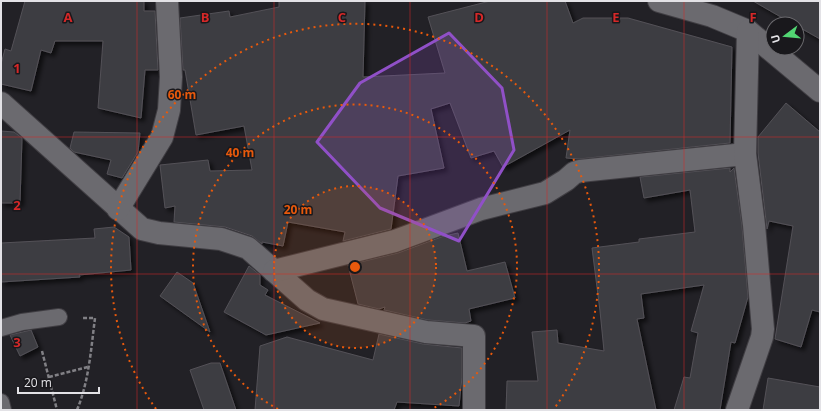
<svg xmlns="http://www.w3.org/2000/svg" width="821" height="411" font-family="'Open Sans',sans-serif">
<style>
.building{fill:#3e3d42;stroke:#535157;filter:url(#shadow)}
.lines{fill:none;stroke-linecap:round;stroke-linejoin:round}
.lane-casing{stroke:#403e43;stroke-width:18}
.street-casing{stroke:#403e43;stroke-width:24}
.path{stroke:#818085;stroke-width:2.5;stroke-dasharray:4 2;stroke-linecap:butt}
.lane{stroke:#6b6a6f;stroke-width:16}
.street{stroke:#6b6a6f;stroke-width:22}
.marked{fill:#9050c7;fill-opacity:0.2;stroke:#9050c7;stroke-width:3;stroke-linejoin:round}
.grid{fill:none;stroke:#d62828;stroke-width:1;stroke-opacity:0.55}
.ring{fill:none;stroke:#e8590c;stroke-width:2;stroke-dasharray:2 4}
.grid-label{font-size:13px;text-anchor:middle;font-weight:bold;fill:#d62828;stroke:#19181c;stroke-width:3;stroke-linejoin:round;paint-order:stroke}
.centre{fill:#e8590c;stroke:#19181c;stroke-width:2}
.ring-label{font-size:12px;text-anchor:middle;font-weight:bold;fill:#e8590c;stroke:#19181c;stroke-width:3;stroke-linejoin:round;paint-order:stroke}
</style>
<defs>
<filter id="shadow"><feDropShadow dx="3.5" dy="3.5" stdDeviation="2" flood-color="#0009"/></filter>
</defs>
<rect width="100%" height="100%" fill="#222126"/>
<!-- building -->
<g class="building">
<path d="M25,1H144V11H155L158,70H145L141,118L98,108L103,41H55L51,53L41,50L31,91L1,84V64L5,49L11,51Z"/>
<path d="M279,1H365L363,77L445,73L428,17L490,1H565L573,23L583,18H628L732,47L730,143L579,159L566,158L570,130L503,167L494,151L471,158L450,103L431,109L444,168L398,176L391,229L343,241L345,232L288,222L283,246L262,242V244L252,236L225,227L174,222L175,206L165,208L160,165L208,160L210,171L252,170L244,126L196,135L185,70H183L180,18L229,11L230,17L279,7Z"/>
<path d="M753,1H820V39L797,26V24H793Z"/>
<path d="M786,103L820,132V312L812,310L801,347L775,339L793,226L769,221L767,229L758,153V137Z"/>
<path d="M1,131L14,132L22,138L20,203H1Z"/>
<path d="M74,132L140,133L138,152L122,178L107,174L111,160L74,152L70,148Z"/>
<path d="M730,168V172L734,168L742,226L748,297L735,343L731,342L720,410H674L684,377L690,378L698,333L691,331L704,285L641,294L644,318L637,319L656,410H506L507,381H538L532,332L557,330L558,343L604,351L600,311L592,248L639,242V239L695,232L690,190L644,198L640,177Z"/>
<path d="M114,227L129,237L131,270L79,275L80,277L1,282V243L95,238L94,229Z"/>
<path d="M458,233L467,271L505,262L515,298L469,309L471,321L465,323L428,320L384,310L385,307L379,309L358,304L348,265L398,253L444,236Z"/>
<path d="M249,266L260,275V285L268,290L265,295L320,323L266,335L224,312Z"/>
<path d="M177,272L193,283L210,332L160,296Z"/>
<path d="M31,330L38,347L20,356L10,335Z"/>
<path d="M379,334L423,344L462,348V377L459,406L397,402L394,410H255L260,346L287,337L373,360Z"/>
<path d="M211,363H220L236,410H204L190,370Z"/>
<path d="M768,378L820,387V410H763Z"/>
</g>
<g class="lines">
<defs>
<g id="lane">
<path d="M1,328L22,322L59,317"/>
<path d="M1,402L3,410"/>
</g>
<g id="street">
<path d="M659,1L712,16L748,31L820,91"/>
<path d="M1,103L142,229L159,233L221,239L248,248L307,300L323,309L426,332L474,336V410"/>
<path d="M118,209L162,137L169,110L171,77L167,1"/>
<path d="M274,271L395,241L481,209L545,193L566,180L574,173L580,171L745,154"/>
<path d="M737,410L762,337L763,329L754,225L745,154L748,31"/>
</g>
</defs>
<!-- lane casing -->
<use href="#lane" class="lane-casing"/>
<!-- street casing -->
<use href="#street" class="street-casing"/>
<!-- path -->
<g class="path">
<path d="M42,351L57,410"/>
<path d="M49,377L88,367"/>
<path d="M77,410C89,381 91,349 95,318H81"/>
</g>
<!-- lane -->
<use href="#lane" class="lane"/>
<!-- street -->
<use href="#street" class="street"/>
</g>
<!-- marked area -->
<path class="marked" d="M449,33L502,88L514,150L459,241L380,208L317,142L360,83Z"/>
<!-- grid -->
<path class="grid" d="M137,1V410M274,1V410M410,1V410M547,1V410M684,1V410M1,137H820M1,274H820"/>
<!-- distance rings -->
<circle cx="355" cy="267" r="81" fill="#e8590c" fill-opacity=".12"/>
<g class="ring">
<circle cx="355" cy="267" r="81"/>
<path d="M278 409A162 162 0 1 1 432 409"/>
<path d="M156 409A244 244 0 1 1 554 409"/>
</g>
<g class="grid-label">
<text x="68" y="22">A</text>
<text x="205" y="22">B</text>
<text x="342" y="22">C</text>
<text x="479" y="22">D</text>
<text x="616" y="22">E</text>
<text x="753" y="22">F</text>
<text x="17" y="73">1</text>
<text x="17" y="210">2</text>
<text x="17" y="347">3</text>
</g>
<circle cx="355" cy="267" r="6" class="centre"/>
<g class="ring-label">
<text x="182" y="99">60 m</text>
<text x="240" y="157">40 m</text>
<text x="298" y="214">20 m</text>
</g>
<!-- border -->
<rect width="821" height="411" fill="none" stroke="#e3e2e6" stroke-width="4"/>
<!-- north arrow -->
<g transform="translate(785 36) rotate(254)"><circle r="19" fill="#19181c" stroke="#6a696d"/>
<path d="M0-3L7 15L0 10L-7 15Z" fill="#52d673"/>
<text y="-6" font-size="11" font-weight="bold" text-anchor="middle" fill="#e3e2e6">U</text>
</g>
<!-- scale -->
<path d="M18 387v6h81v-6" fill="none" stroke="#e3e2e6" stroke-width="2"/>
<text x="24" y="387" font-size="12" fill="#e3e2e6" stroke="#19181c" stroke-width="3" paint-order="stroke">20 m</text>
</svg>
